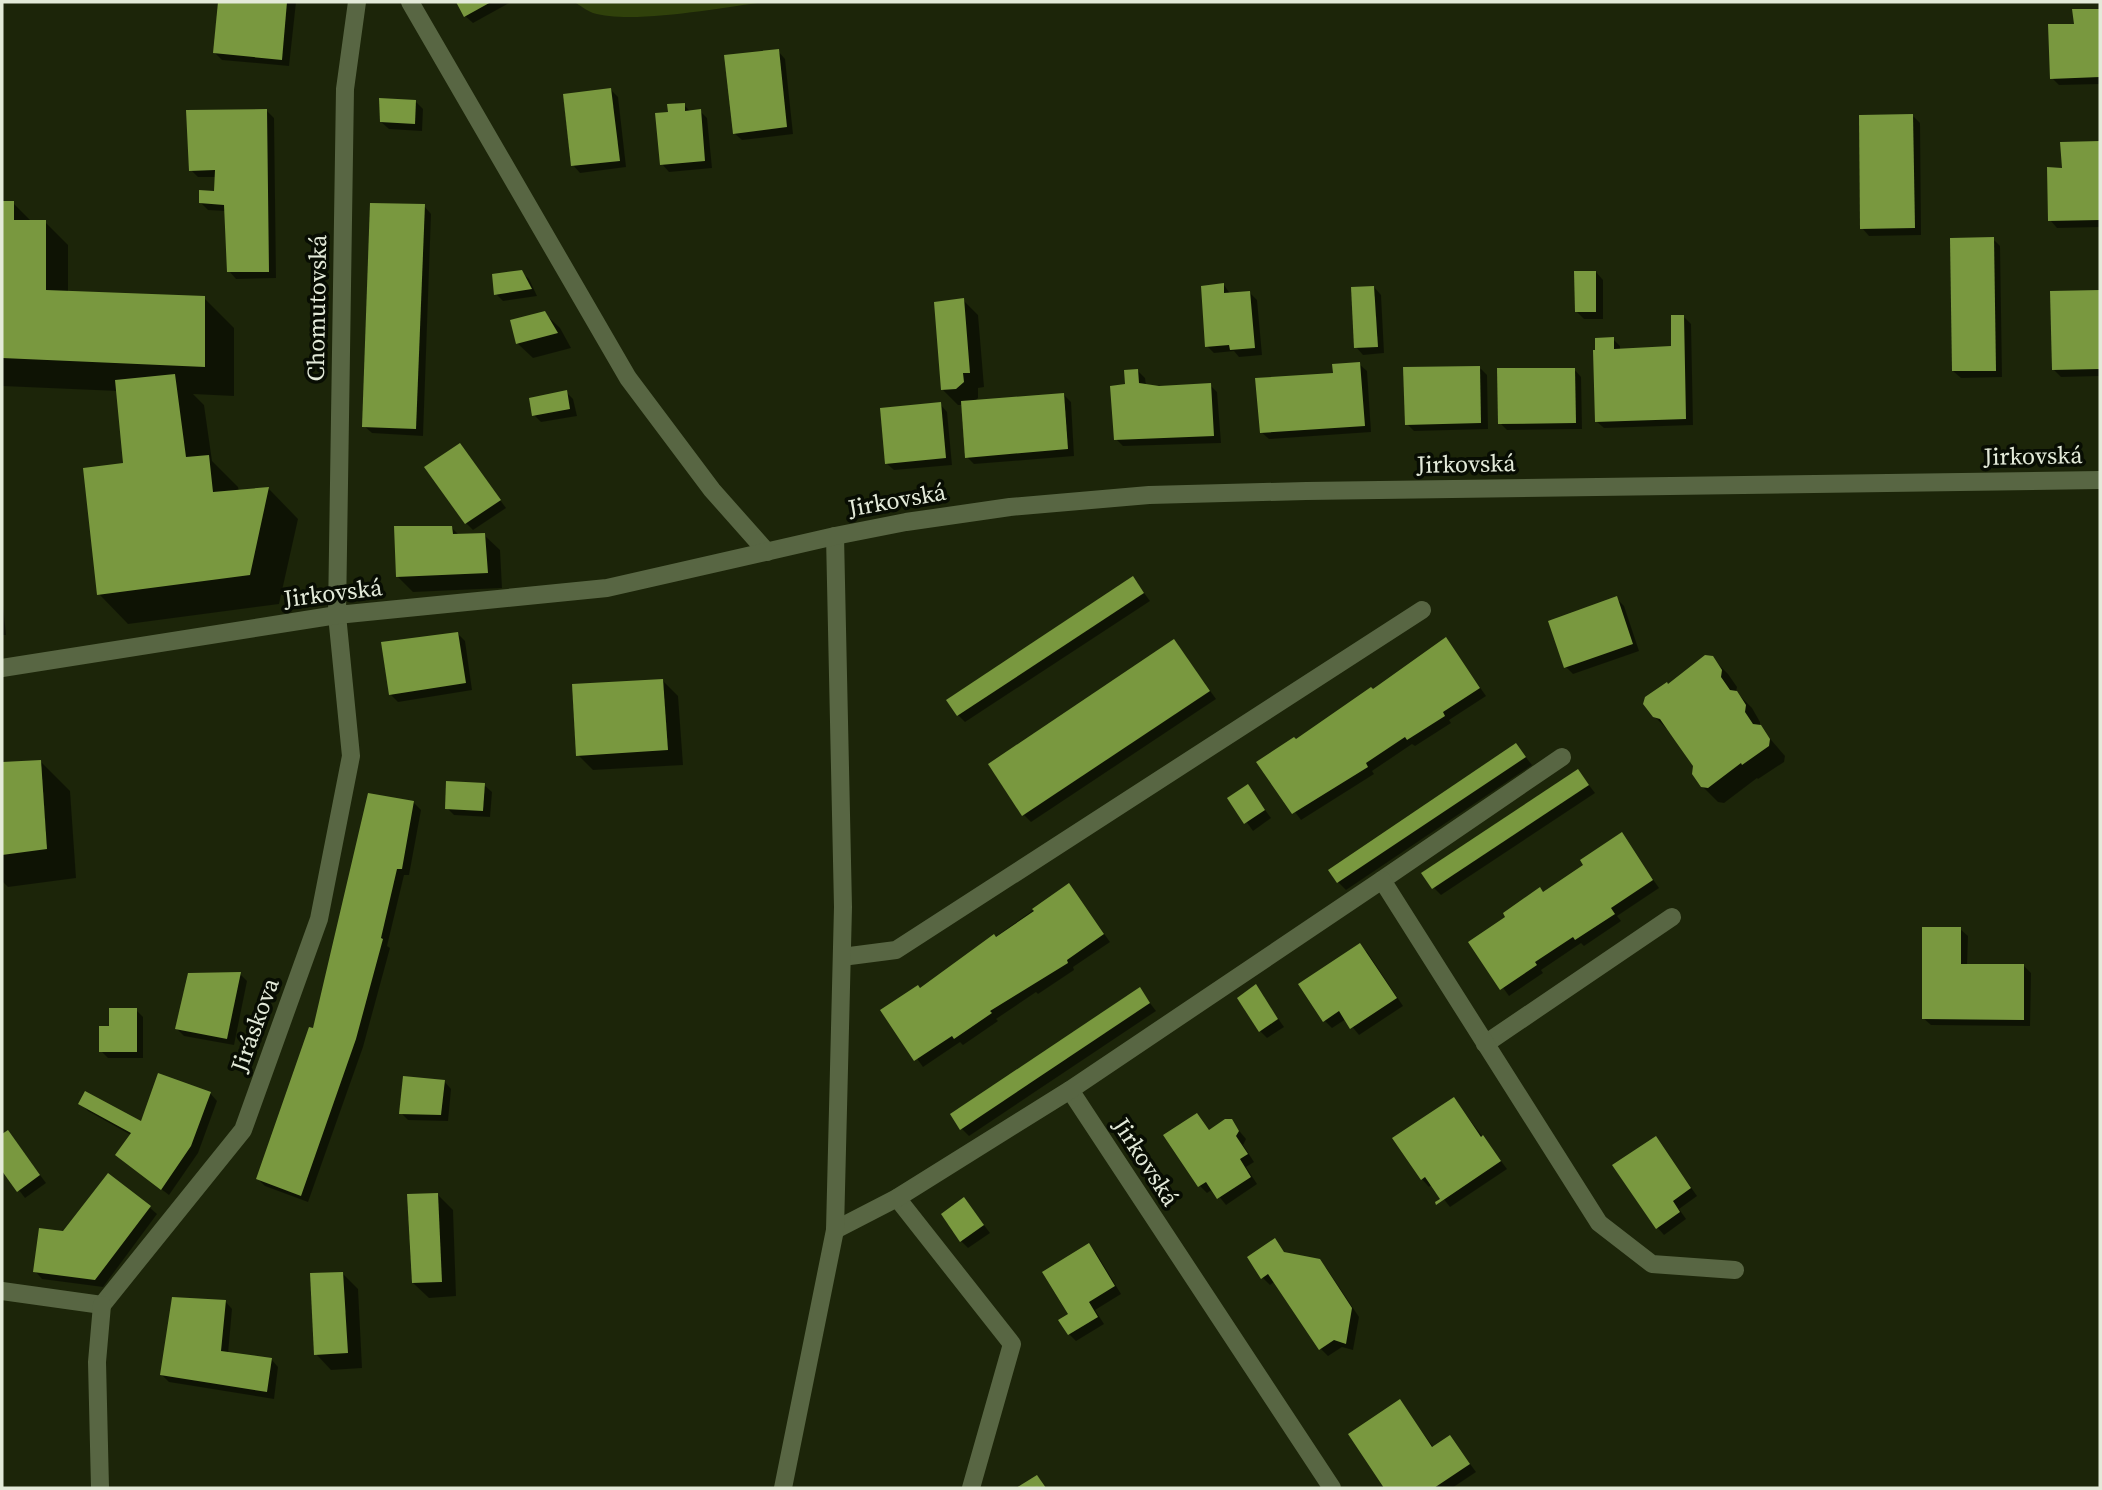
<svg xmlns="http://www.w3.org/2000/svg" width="2102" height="1490" font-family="'Source Serif 4',serif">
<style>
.grass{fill:#30410b}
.shadow{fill:#0007}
.building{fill:#79983f}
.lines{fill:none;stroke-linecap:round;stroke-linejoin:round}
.minor{stroke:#586643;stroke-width:18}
.tertiary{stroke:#586643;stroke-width:18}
.labels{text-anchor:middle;stroke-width:7;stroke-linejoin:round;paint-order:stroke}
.street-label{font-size:24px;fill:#e3ead9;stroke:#080d03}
</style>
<rect width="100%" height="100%" fill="#1c2509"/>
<!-- grass -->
<path class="grass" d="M574,2H766C723,7 632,25 593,13C587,11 580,5 574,2Z"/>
<!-- shadow -->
<g class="shadow">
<path d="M220,2H296L289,66L222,60L214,52Z"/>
<path d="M458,2H511L473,23L465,16Z"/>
<path d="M2074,11H2100V84L2059,85L2052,78L2076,26Z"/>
<path d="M778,51L785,59L793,134L742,140L734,133Z"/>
<path d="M611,90L618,97L626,167L580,173L573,165Z"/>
<path d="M415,101L423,109L422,131L389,129L381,122Z"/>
<path d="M684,105L691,112L700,111L707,118L712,168L669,172L662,164L669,113Z"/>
<path d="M267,111L274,118L276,278L236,279L229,271L226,211L208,210L200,202L216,192L217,177H198L191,170Z"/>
<path d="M1913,116L1920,123L1921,235L1869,236L1862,228Z"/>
<path d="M2100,143V227L2057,228L2050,220L2064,170L2062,144Z"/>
<path d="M2,202L13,203L32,222H45L68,245V293L204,298L234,328V396L193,394L204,405L212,461L238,487L239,492L269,489L298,519L279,604L128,624L99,594L125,464L118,391L2,386Z"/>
<path d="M424,206L431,214L423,436L372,433L364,426Z"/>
<path d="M1993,239L2000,246L2002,377L1961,378L1953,371Z"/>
<path d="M521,272L529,279L537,296L503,301L496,294Z"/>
<path d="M1596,272L1603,280V319H1584L1577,312Z"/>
<path d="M1224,285L1231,295L1250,293L1257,300L1262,355L1239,357L1234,351L1214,353L1207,346Z"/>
<path d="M1374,287L1381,295L1384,353L1363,355L1356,347Z"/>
<path d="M2100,292V376L2061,377L2053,369L2052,293Z"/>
<path d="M963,300L978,315L984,387L978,388V398L974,402L1064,395L1071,402L1074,456L974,464L967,457L963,405H958L943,390Z"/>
<path d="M544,313L560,328L571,348L533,358L517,343Z"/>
<path d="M1683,316L1691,324L1693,425L1604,428L1596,421L1613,339L1620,346V351L1673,348Z"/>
<path d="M1359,364L1367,371L1371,432L1269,439L1261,432L1335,375Z"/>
<path d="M1479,367L1487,375L1488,429L1414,431L1407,424Z"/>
<path d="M1574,369L1581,377L1582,429L1507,430L1500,423Z"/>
<path d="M1138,371L1145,378L1146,386L1159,388L1210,385L1217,392L1221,443L1123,446L1116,439L1127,386Z"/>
<path d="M566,392L573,399L577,416L541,422L534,415Z"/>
<path d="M940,404L947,412L952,465L894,470L886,463Z"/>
<path d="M459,445L506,508L473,530L466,523Z"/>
<path d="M452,528L459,535H484L500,550L502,588L413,592L398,577Z"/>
<path d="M1133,578L1150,601L965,722L958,715Z"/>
<path d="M2,596L6,635H2Z"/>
<path d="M1616,598L1624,606L1639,651L1573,674L1566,667Z"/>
<path d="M458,634L465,641L472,690L398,702L391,695Z"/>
<path d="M1446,639L1486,696L1449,720L1451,723L1415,746L1412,744L1372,771L1374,774L1301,820L1258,763L1296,741L1373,691Z"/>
<path d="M1174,641L1216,699L1031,822L1024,815Z"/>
<path d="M1712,658L1728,674L1737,687L1736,692L1752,708L1760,722V727L1785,756L1784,762L1758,779L1757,778L1724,803L1718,802L1702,786L1695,766L1670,732L1654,716L1668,686Z"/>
<path d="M663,681L678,696L683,765L593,770L578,755Z"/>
<path d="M1516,745L1532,765L1346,890L1338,882L1331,870Z"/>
<path d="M40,761L70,791L76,878L8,887L2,881V764Z"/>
<path d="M1578,771L1595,793L1441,895L1434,888Z"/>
<path d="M484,785L492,792L490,817L454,815L447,808Z"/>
<path d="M1248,787L1271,818L1253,831L1230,799Z"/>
<path d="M413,802L421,810L409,875H404L387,946L390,948L363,1047L308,1202L265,1186L258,1179L314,1031Z"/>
<path d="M1622,835L1659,888L1617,916L1621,921L1584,946L1581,943L1541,970L1543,973L1509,996L1470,942L1586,865Z"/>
<path d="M1069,885L1110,942L1073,967L1074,970L1038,994L1036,992L996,1019L998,1021L963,1045L960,1042L923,1067L883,1011L920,990Z"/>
<path d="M1960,929L1968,936L1967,966H2024L2031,973L2030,1026L1931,1025L1923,1018Z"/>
<path d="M1360,945L1367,952L1403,1006L1359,1035L1346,1019L1332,1028L1325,1021Z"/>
<path d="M240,974L247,981L234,1045L184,1036L177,1029Z"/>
<path d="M1256,987L1284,1027L1267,1038L1260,1031Z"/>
<path d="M1139,989L1156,1011L969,1136L962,1129L952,1115Z"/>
<path d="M136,1010L143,1017V1058H108L101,1051Z"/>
<path d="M444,1081L451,1089L448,1121L408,1120L401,1113Z"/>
<path d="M210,1093L217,1101L198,1153L169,1195L117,1155L131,1135L88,1111L81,1104L142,1123Z"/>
<path d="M1454,1099L1507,1169L1450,1207L1432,1184L1429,1187L1422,1179L1395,1139Z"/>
<path d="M1197,1115L1210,1131L1231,1121L1246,1139L1243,1145L1254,1162L1246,1167L1257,1184L1226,1205L1213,1189L1207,1193L1200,1186L1166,1135Z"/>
<path d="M8,1132L46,1183L25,1198L2,1168V1136Z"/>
<path d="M1656,1138L1697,1196L1679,1209L1686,1219L1664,1235L1657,1227Z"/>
<path d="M437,1194L453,1210L456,1296L429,1298L413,1283Z"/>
<path d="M964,1199L990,1233L968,1248L961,1241Z"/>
<path d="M149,1207L157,1214L103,1287L42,1279L35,1271L64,1233Z"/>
<path d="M1275,1241L1286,1254L1319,1261L1327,1269L1359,1317L1353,1350L1342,1347L1328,1356L1321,1349L1275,1281L1270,1285L1263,1278L1249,1258Z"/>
<path d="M1089,1245L1096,1253L1121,1294L1095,1310L1104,1324L1076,1341L1069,1334Z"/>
<path d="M343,1274L358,1289L362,1368L331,1370L316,1354Z"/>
<path d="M225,1301L232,1309L228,1354L271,1359L278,1367L274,1399L169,1382L162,1375Z"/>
<path d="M1400,1402L1434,1448L1450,1437L1476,1472L1452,1488H1386L1350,1434Z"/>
</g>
<!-- building -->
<g class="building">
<path d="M218,2H287L282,60L213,53Z"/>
<path d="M456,2H491L464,17Z"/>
<path d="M2072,9H2100V77L2050,79L2048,24H2074Z"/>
<path d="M779,49L787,127L733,134L724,55Z"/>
<path d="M611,88L620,161L571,166L563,94Z"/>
<path d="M379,98L416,100L415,124L380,122Z"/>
<path d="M685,103V111L701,109L705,161L660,165L655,113L668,112L667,104Z"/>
<path d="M267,109L269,272H227L224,205L199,203V190L214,191L215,170L189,171L186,110Z"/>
<path d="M1913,114L1915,228L1860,229L1859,115Z"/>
<path d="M2100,141V220L2048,221L2047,167L2062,168L2060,142Z"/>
<path d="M2,201H14V220H46V290L205,296V367L2,358Z"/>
<path d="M370,203L425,204L416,429L362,427Z"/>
<path d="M1994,237L1996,371H1952L1950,238Z"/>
<path d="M522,270L532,289L494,295L492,274Z"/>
<path d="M1574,271H1596V312H1575Z"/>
<path d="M1224,283V293L1250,291L1255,348L1230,350L1229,345L1205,347L1201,286Z"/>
<path d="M1374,286L1378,347L1354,348L1351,287Z"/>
<path d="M2100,290V369L2052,370L2050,291Z"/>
<path d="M964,298L970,373H963L964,382L956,389L941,390L934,302Z"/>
<path d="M545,311L558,333L516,344L510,320Z"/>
<path d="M1671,315H1684L1686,419L1595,422L1593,350H1595V338L1614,337V349L1671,346Z"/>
<path d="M1360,362L1365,426L1260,433L1255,378L1333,373L1332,364Z"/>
<path d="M1480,366L1481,423L1405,425L1403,367Z"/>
<path d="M1497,368H1575L1576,423L1498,424Z"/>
<path d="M1138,369L1139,383L1159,386L1211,383L1214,436L1114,440L1110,386L1125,384L1124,370Z"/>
<path d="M175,374L186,457L209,455L213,492L269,487L250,575L97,595L83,468L123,463L115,380Z"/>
<path d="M567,390L570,409L532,416L529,398Z"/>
<path d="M1064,393L1068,449L965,458L961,401Z"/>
<path d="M941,402L946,458L885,464L880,408Z"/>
<path d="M460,443L501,500L465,524L424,467Z"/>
<path d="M394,526H452L453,534L485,533L488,573L396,577Z"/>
<path d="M1133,576L1144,593L957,716L946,700Z"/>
<path d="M1617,596L1633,644L1564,668L1548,621Z"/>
<path d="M458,632L466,683L389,695L381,642Z"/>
<path d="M1446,637L1480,688L1443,712L1445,716L1407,740L1405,737L1366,763L1368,767L1292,814L1256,762L1294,737L1296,739L1371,687L1373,689Z"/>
<path d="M1174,639L1210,691L1022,816L988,764Z"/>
<path d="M1705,655L1713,656L1722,670L1721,677L1730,690L1737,691L1746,705L1745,712L1753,724L1761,725L1770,739L1769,746L1742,765L1741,763L1708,788L1701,787L1692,774L1693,766L1676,742L1660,719L1653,717L1643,704L1645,697L1667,682L1668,684Z"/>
<path d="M663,679L668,750L576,756L572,684Z"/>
<path d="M1516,743L1526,757L1337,883L1328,870Z"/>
<path d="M41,760L47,849L2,855V762Z"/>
<path d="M1578,769L1589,785L1432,889L1421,873Z"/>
<path d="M446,781L485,783L483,811L445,809Z"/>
<path d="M1248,784L1265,810L1244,824L1227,798Z"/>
<path d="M368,793L414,801L402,869H397L381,938L383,939L356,1039L301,1196L256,1179L309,1027L313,1028Z"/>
<path d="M1622,832L1653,880L1611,908L1615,914L1575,940L1573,937L1535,962L1537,965L1500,990L1468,942L1505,917L1503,913L1540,887L1543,892L1583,865L1580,860Z"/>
<path d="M1069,883L1104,934L1067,960L1068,963L990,1011L992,1013L954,1039L952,1036L914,1061L880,1010L918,985L920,988L994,934L996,937L1034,911L1032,909Z"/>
<path d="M1922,927H1961V964H2024V1020L1922,1019Z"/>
<path d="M1360,943L1397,998L1350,1029L1339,1011L1323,1022L1298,984Z"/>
<path d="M241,972L227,1039L175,1029L188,973Z"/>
<path d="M1256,984L1278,1019L1259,1032L1237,998Z"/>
<path d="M1140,987L1150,1003L960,1130L950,1114Z"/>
<path d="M109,1008H137V1052H99V1026H109Z"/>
<path d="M158,1073L211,1092L191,1146L161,1190L115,1155L131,1133L78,1104L85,1091L141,1121Z"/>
<path d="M403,1076L445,1080L441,1115L399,1114Z"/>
<path d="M1454,1097L1481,1137L1483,1135L1501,1161L1436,1205L1435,1202L1440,1199L1425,1177L1421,1180L1392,1138Z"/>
<path d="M1197,1113L1209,1130L1225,1119H1232L1239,1131L1236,1136L1248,1154L1240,1159L1251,1177L1217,1199L1206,1182L1198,1187L1163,1135Z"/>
<path d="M8,1130L40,1175L17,1192L2,1171V1134Z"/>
<path d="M1656,1136L1691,1188L1673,1201L1680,1212L1656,1229L1612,1165Z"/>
<path d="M108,1173L151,1206L95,1280L33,1272L39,1228L63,1231Z"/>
<path d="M438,1193L442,1282L412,1283L407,1194Z"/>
<path d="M964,1197L984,1225L960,1242L941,1214Z"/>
<path d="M1275,1238L1284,1252L1320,1259L1352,1308L1346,1344L1334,1340L1319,1350L1268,1274L1261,1279L1247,1257Z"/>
<path d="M1089,1243L1115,1286L1089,1302L1098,1317L1068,1335L1058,1320L1068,1314L1042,1272Z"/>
<path d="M343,1272L348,1353L314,1355L310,1273Z"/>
<path d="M172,1297L226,1300L221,1351L272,1358L267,1392L160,1375Z"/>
<path d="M1400,1399L1432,1447L1450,1435L1470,1464L1434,1488H1384L1348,1434Z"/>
<path d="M1037,1475L1046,1488H1016Z"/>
</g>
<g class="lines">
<!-- minor -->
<g class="minor">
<path d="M410,2L628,378L712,490L767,552"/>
<path d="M1382,880L1562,757"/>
<path d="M842,957L896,950L1422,610"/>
<path d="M1485,1044L1672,917"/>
<path d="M1070,1090L1332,1488"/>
<path d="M897,1198L1012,1344L971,1488"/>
<path d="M835,1230L897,1198L1070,1090L1382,880L1599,1223L1652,1264L1735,1270"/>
<path d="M2,1291L102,1305"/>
<path d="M102,1305L243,1130L319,919L351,756L337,615"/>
<path d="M100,1488L97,1362L102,1305"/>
<path d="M783,1488L835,1230L843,907L835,536"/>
</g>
<!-- tertiary -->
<g class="tertiary">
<path d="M337,615L345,89L357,2"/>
<path d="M2,668L337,615L607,588L835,536L906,522L1010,507L1149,495L1306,491L2100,480"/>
</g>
</g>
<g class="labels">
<!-- street labels -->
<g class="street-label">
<text transform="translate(317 308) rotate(-89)" y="8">Chomutovská</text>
<text transform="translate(2033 456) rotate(-1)" y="8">Jirkovská</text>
<text transform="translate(1466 464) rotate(-1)" y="8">Jirkovská</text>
<text transform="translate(897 500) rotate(-10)" y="8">Jirkovská</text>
<text transform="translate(333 593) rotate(-7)" y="8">Jirkovská</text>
<text transform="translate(255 1025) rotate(-70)" y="8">Jiráskova</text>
<text transform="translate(1146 1162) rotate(57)" y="8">Jirkovská</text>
</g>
</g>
<!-- border -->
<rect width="2102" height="1490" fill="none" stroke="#e3ead9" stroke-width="7"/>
</svg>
